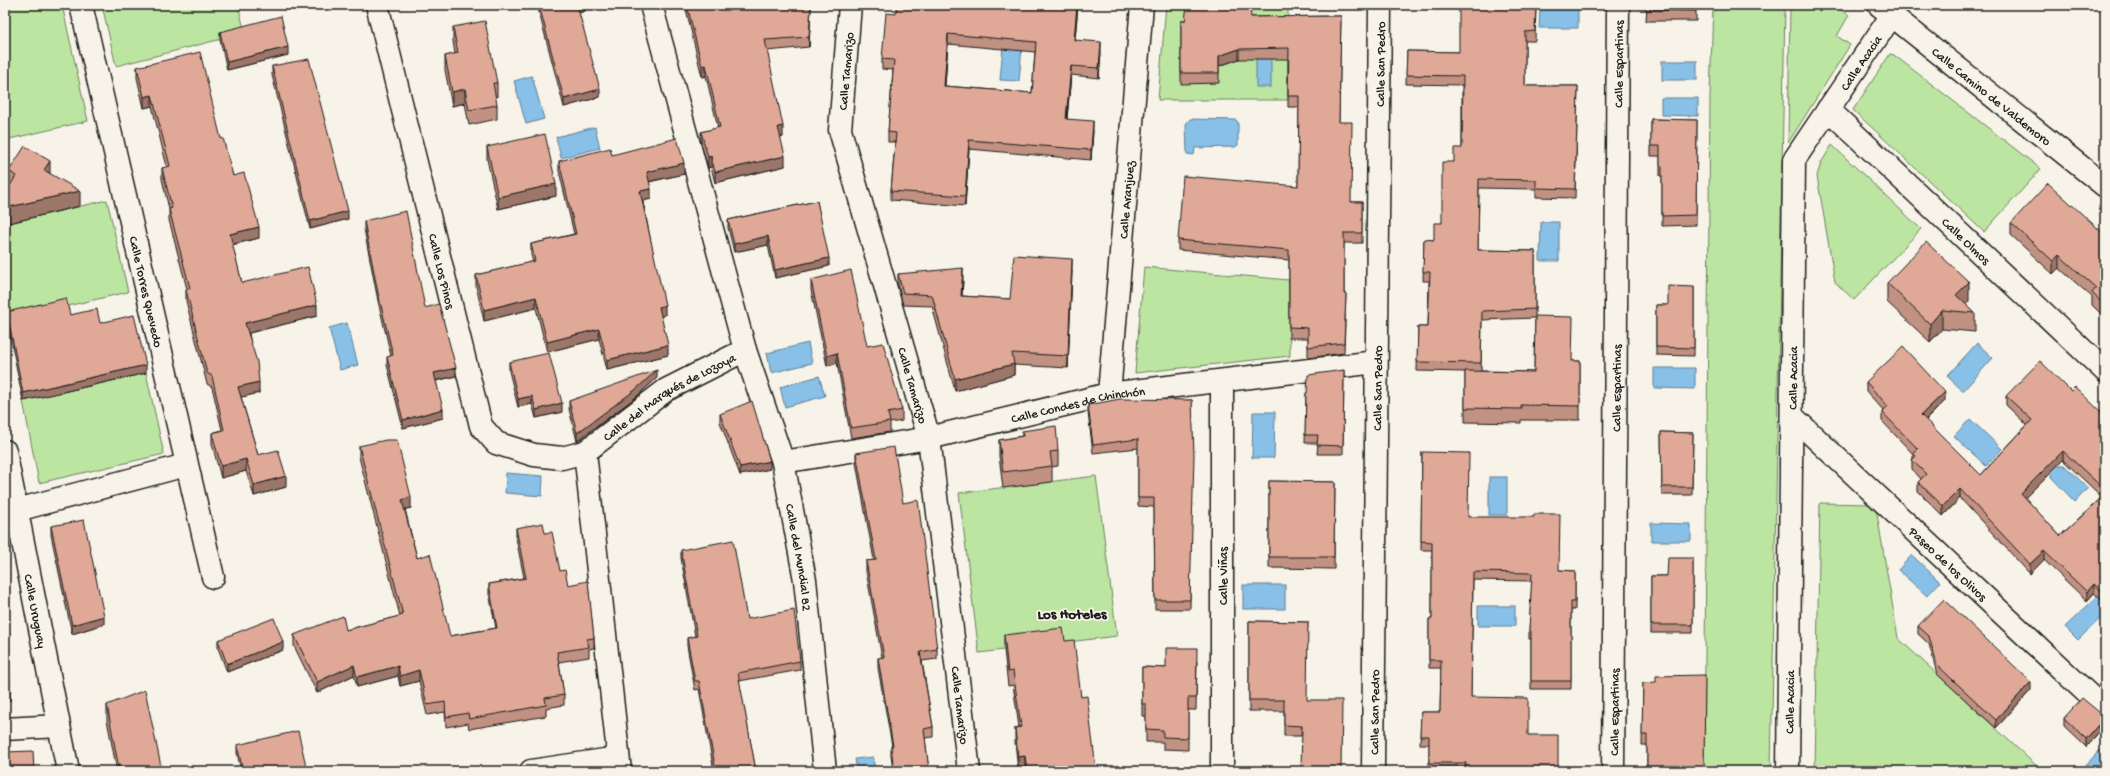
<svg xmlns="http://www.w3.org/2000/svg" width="2110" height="776" font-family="'Gochi Hand',sans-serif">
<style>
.green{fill:#bce5a2;stroke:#6c805f}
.water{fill:#88c0e7;stroke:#5d7e96}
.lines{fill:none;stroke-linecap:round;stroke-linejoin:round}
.minor-casing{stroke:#1c1c1c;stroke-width:25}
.minor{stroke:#f7f3e8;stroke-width:22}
.wall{fill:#c19182;stroke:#1c1c1c;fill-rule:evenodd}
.shaded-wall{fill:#9d766a;stroke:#1c1c1c}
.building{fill:#e0a997;stroke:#1c1c1c;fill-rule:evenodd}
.labels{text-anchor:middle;stroke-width:3.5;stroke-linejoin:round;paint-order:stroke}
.street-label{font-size:13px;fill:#1c1c1c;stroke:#f7f3e8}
.quarter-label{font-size:15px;font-weight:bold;fill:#1c1c1c;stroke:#f7f3e8}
</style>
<rect width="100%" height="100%" fill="#f7f3e8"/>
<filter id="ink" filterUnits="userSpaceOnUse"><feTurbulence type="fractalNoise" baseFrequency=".025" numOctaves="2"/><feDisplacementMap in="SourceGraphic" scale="8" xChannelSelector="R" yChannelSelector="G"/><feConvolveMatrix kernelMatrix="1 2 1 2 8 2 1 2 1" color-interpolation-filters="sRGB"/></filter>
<g filter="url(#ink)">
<!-- green -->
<g class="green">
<path d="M5,5H62L88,121L5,140Z"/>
<path d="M102,5H238L245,33L116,66Z"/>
<path d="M1166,5H1288V100H1158Z"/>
<path d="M1713,5H1785L1771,771H1704L1710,98Z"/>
<path d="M1790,5H1833L1849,15L1837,36L1850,45L1788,143Z"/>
<path d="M1890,54L1894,55L2041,169L1984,232L1853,110Z"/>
<path d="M1832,145L1921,229L1854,300L1835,282L1817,176L1821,163Z"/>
<path d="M107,200L128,292L7,320L5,312V224Z"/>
<path d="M1144,267L1289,280L1290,356L1135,373Z"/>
<path d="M146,373L164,454L39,483L23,401Z"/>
<path d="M1096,476L1117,636L979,653L959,493Z"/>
<path d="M1820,503L1872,504L1876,508L1898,638L2042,771H1815Z"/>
</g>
<!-- water -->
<g class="water">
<path d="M1540,8H1578V28H1539Z"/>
<path d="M1256,28L1271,29V87H1256Z"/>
<path d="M1003,46L1022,47L1019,81L1000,80Z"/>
<rect x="1662" y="61" width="35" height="19"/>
<path d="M532,76L544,119L526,124L514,81Z"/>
<path d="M1661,98H1698V116L1661,115Z"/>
<path d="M1190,119L1236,120L1238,122V145L1235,147L1195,148L1194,155L1187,154L1186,124Z"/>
<path d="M595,127L600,148L561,158L556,137Z"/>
<path d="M1541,222H1559V261H1540Z"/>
<path d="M347,323L358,365L340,370L329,328Z"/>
<path d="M808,343L812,363L771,373L767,353Z"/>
<path d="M1977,343L1993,358L1963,391L1947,376Z"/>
<path d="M1654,368H1695V389L1654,388Z"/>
<path d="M819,376L825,396L785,407L780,387Z"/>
<path d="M1253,412H1275L1274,458H1252Z"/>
<path d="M1970,419L2002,449L1986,466L1954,436Z"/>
<path d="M2057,465H2064L2088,488L2075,502L2051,477L2052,468Z"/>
<path d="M506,473L543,476L542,496L505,493Z"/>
<rect x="1489" y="477" width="18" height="38"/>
<path d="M1651,523L1691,524V541H1651Z"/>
<path d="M1912,555L1940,582L1927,596L1898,570Z"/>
<rect x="1243" y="585" width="42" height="24"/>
<path d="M2102,592L2105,596V614L2078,640L2065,627Z"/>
<rect x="1478" y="606" width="37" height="20"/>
<path d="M2100,750L2105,756V771H2080Z"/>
<path d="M873,757L875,771H857L855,759Z"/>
</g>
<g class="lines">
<defs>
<g id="minor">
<path id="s1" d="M81,5L213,577"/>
<path id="s2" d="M377,5L481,426L496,443L534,455L562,458L585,452"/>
<path id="s3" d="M850,5L840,130L929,438L969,771"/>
<path id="s4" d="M1879,5L2105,186"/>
<path id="s5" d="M1828,109L2105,371"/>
<path id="s6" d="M745,350L783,462L805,580L825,771"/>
<path id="s7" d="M1109,394L1142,5"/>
<path id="s8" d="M1792,416L2105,710"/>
<path id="s9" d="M5,451L68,771"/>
<path id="s10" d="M783,462L929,438L1109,394L1376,362"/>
<path d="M17,510L186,465"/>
<path d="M5,729L59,726"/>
<path d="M531,771L618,758"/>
<path id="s11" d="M620,771L585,452L666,390L745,350L651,5"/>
<path d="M1222,771V381"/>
<path id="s12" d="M1373,771L1380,5"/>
<path id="s13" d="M1613,771L1618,5"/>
<path id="s14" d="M1788,771L1794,160L1892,15"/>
</g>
</defs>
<!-- minor casing -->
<use href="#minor" class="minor-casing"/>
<!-- minor -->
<use href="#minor" class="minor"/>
</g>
<!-- wall -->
<g class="wall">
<path d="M537,5H585V11L579,13L600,97L564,107Z"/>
<path d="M685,5H811L809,47L767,51L783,137L780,138L785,166L715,183L711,167L708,168L701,143V132L718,128L706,76L702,77Z"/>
<path d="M1078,5L1075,40L1101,52L1099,78L1071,75L1067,119L1093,131L1091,160L969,149L965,206L891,200V191L895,142H888V132L893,70L882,69V59L896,14ZM948,44L1035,52L1032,93L945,86Z"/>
<path d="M1536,5L1535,41H1525V86H1578L1575,198L1536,197V189L1479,188L1478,250L1535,251V316L1572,361H1580V420H1521V423L1465,422V372L1417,371L1418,327H1428L1429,281H1423L1424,239L1434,240L1442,223L1454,162L1462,148V85L1406,84L1407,51L1459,52ZM1535,318L1534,372L1481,371L1482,320Z"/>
<path d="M1647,5H1696V21H1646Z"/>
<path d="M1341,16L1339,122L1351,202H1362V243H1344V294H1346L1344,353L1308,358V338H1289V260L1178,250V240L1298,186L1299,107H1288V59H1239L1219,66V83L1181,84V21L1251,17Z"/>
<path d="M453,27L497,83V97H495L497,105V119L469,125L465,103L452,106L445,70V56L455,54L453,41Z"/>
<path d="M220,32L288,55L227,70L220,40Z"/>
<path d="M272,66L348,219L310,229L272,75Z"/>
<path d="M137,67L221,139L233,176L259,238L232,245L242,283L317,316L249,333L259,393L241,397L258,455L286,487L254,496L246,471L221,478L212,444V433L222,430L212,387L207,384L186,301V290L187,289L169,220V209L162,179V168L167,167L152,106L144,108L137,78Z"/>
<path d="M1651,119L1697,120L1696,225L1662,226V176H1660V156H1651Z"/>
<path d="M487,147L556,196L498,209L487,159Z"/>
<path d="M612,155L684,174L649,182L651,199L643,201L665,315L661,316L668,355L607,370L599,339L547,352L536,308L484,321L476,286V275L533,262L531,255V244L574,234L559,171V161Z"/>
<path d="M9,171L80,206L5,224V194L9,187Z"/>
<path d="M817,201L829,266L775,278L768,245L734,252L728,228V220Z"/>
<path d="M364,221L425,308L456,376L436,381L443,418L403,428L387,365V357L391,356L378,301L364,229Z"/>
<path d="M2011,223L2105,235V318L2092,305V297L2059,268L2053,274L2011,235Z"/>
<path d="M1072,271L1068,368L1014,365V375L955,391L932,306L903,305L898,286V274L963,280L962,296L1010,299Z"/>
<path d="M811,280L867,346L902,410V421L890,423V432L851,438L837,363L827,366L811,290Z"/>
<path d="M1887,283L1969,301L1965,304L1975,313V332L1942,329L1930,342L1887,302Z"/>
<path d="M1694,287V356L1656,355V305H1668Z"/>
<path d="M7,312L70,315L100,323L146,373L23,401L7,320Z"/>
<path d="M509,362L562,412L536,418L532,404L518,407L509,371Z"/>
<path d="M1344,370L1343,454H1317L1318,443H1305L1306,393H1307Z"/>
<path d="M657,378L635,398L577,441L569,409V401Z"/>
<path d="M1866,382L1945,401L1926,420L1981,475L2027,425L2006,405V396L2071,391L2105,416V603L2094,593L2087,601L2044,560L2030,574L1960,498L1943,516L1918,491V482L1921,479L1912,469V460L1913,458V454L1882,421V412L1884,411L1866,391ZM2063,460L2102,497L2060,536L2025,498Z"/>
<path d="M1192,400L1190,609H1155L1154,507L1138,506V448L1093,453L1088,413V405Z"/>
<path d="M720,414L770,469L740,475L720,422Z"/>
<path d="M1022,431L1058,451V466L1052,467V482L1003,488L999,456V440L1022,436Z"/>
<path d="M1661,432L1693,433L1692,495H1662Z"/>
<path d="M359,446L411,508L405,509L417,558L450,636L496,628L489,594V584L524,578L516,538V528L545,533L560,571L568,585L594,638V648L589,649V657L559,662L564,695V705L546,708V716L469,729L468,723L446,727L445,712L427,715L419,681L400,686L398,676L357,687L354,675L317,693L294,646V635L346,630L400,616L359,457Z"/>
<path d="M1422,452L1468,517L1559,570L1575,571V610H1571V689H1531V639H1529V631L1532,581L1473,580L1471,697L1528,735L1558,771H1429V744H1420L1421,712H1440L1441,668H1429V619H1432V550H1421Z"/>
<path d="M856,453L903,503L937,649V659L922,661L933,727V737L925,738L929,771H893L891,756V746H892L878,668V658H882L866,571V561L874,560L856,463Z"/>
<path d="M1269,481L1335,482L1334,569L1269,568Z"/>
<path d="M51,526L104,624L72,634L51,535Z"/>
<path d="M681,550L747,619L800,661V670L739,681L756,771H714L699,689L695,690L687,646V638L695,636L681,558Z"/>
<path d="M1693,558V633H1651V576H1667Z"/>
<path d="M5,616L10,683V701H5Z"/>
<path d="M1249,621L1308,622L1301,736H1284V711H1249Z"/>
<path d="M1918,626L2031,690L1996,728L1937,674L1929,644L1918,634Z"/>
<path d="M1004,635L1065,641L1081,697L1096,771H1025V770L1018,771L1015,742V728L1019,727L1013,685L1008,686L1004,650Z"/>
<path d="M218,640L283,650L227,672L218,648Z"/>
<path d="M1197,661L1196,710H1188V750L1163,749V742H1146V716H1142V667L1166,668Z"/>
<path d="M1643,683L1704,771H1647V745H1642Z"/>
<path d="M107,705L162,771H117L107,720Z"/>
<path d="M2064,718L2105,725L2086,747L2064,726Z"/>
<path d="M237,745L307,771H241L237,753Z"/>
</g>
<!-- shaded-wall -->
<g class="shaded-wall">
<path d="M284,5H294L284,7Z"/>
<path d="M577,5H585V11L577,13Z"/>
<path d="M811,5L809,47V37Z"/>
<path d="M1077,5H1078L1074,49V40Z"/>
<path d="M948,34V44L944,96V86Z"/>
<path d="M1101,42V52L1099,78V68Z"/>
<path d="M288,47V55L227,70V62Z"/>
<path d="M1239,49V59L1219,66V56Z"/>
<path d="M706,65V76L702,77V66Z"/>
<path d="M1071,66V75L1066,128V119Z"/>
<path d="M465,89V103L452,106V92Z"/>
<path d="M600,89V97L564,107V99Z"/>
<path d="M152,95V106L144,108V97Z"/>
<path d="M1093,121V131L1091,160V150Z"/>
<path d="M783,126V137L778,138V127Z"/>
<path d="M969,140V149L965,206V196Z"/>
<path d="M711,156V167L708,168V157Z"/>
<path d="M785,156V166L715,183V172Z"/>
<path d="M50,161V177L44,170Z"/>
<path d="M684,163V174L647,182V172Z"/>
<path d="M556,184V196L498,209V197Z"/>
<path d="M651,189V199L640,201V191Z"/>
<path d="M80,191V206L5,224V208Z"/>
<path d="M348,211V219L310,229V221Z"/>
<path d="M259,227V238L230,245V234Z"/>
<path d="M768,236V245L734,252V244Z"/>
<path d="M2059,255V268L2053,274V261Z"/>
<path d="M829,258V266L775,278V270Z"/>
<path d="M1072,259V271L1068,368V356Z"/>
<path d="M963,268V280L961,308V296Z"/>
<path d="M1969,282V301L1959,312L1956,295Z"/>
<path d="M536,297V308L484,321V310Z"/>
<path d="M317,305V316L245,334V323Z"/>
<path d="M665,305V315L659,317V307Z"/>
<path d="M1942,310V329L1930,342V324Z"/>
<path d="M599,329V339L547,352V342Z"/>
<path d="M668,345V355L607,370V360Z"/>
<path d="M837,353V363L827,366V356Z"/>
<path d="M1014,364V375L955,391V379Z"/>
<path d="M146,365V373L23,401V393Z"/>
<path d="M456,368V376L434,381V373Z"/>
<path d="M657,370V378L635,398L577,441V433Z"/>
<path d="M259,382V393L238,398V387Z"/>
<path d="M1945,392V401L1921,424V415Z"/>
<path d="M532,396V404L518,407V399Z"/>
<path d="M562,403V412L536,418V410Z"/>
<path d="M443,409V418L403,428V420Z"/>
<path d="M2063,451V460L2021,502V493Z"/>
<path d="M246,459V471L221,478V466Z"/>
<path d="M770,461V469L740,475V467Z"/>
<path d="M286,476V487L254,496V485Z"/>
<path d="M1960,489V498L1943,516V506Z"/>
<path d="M411,497V508L402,510V500Z"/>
<path d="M2044,551V560L2030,574V564Z"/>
<path d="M2094,584V593L2087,601V592Z"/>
<path d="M104,616V624L72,634V625Z"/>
<path d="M283,642V650L227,672V664Z"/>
<path d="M354,665V675L317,693V682Z"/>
<path d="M398,666V676L357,687V677Z"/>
<path d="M419,670V681L400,686V676Z"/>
<path d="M2031,682V690L1996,728V720Z"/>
<path d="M2105,717V725L2086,747V739Z"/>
<path d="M1025,756V770L1018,771V757Z"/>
<path d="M129,767V771H119V769Z"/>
</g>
<!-- building -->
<g class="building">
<path d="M539,5H578H577L600,89L564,99Z"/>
<path d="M687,5H811L809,37L765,40L783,126L778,127L785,156L715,172L711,156L708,157L701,132L720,127L706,65L702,66Z"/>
<path d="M897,5H1077L1074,40L1101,42L1099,68L1071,66L1066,119L1093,121L1091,150L969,140L965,196L891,191L896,133L888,132L894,60L882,59L886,13L896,14ZM948,34L1036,42L1032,93L944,86Z"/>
<path d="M1187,5H1250L1251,17L1341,16L1339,122H1352L1351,202H1362V233H1344V294H1346L1344,343L1308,347V328L1289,327V250L1178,240L1183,176L1298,186L1299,96H1288L1289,48L1239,49L1219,56V73H1181V21H1185Z"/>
<path d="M1459,5H1536L1535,31L1525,32V86H1578L1575,189L1536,188V180L1479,179L1478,250L1535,251V309L1482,311L1481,363L1417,362L1418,327H1428L1430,272H1423L1424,239L1434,240V223H1442V162H1454V148H1462L1463,76L1406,75L1407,51L1459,52Z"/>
<path d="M1647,5H1696V11L1646,10Z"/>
<path d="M281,16L288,47L227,62L220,32Z"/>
<path d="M485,21L497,83H493L497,105L469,110L465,89L452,92L445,56L458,53L453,27Z"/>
<path d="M200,52L221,139L223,138L233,176L244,173L259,227L230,234L242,283L308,267L317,305L245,323L257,362L259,382L238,387L258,455L278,450L286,476L254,485L246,459L221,466L212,433L224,430L212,376L207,373L186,290L190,288L169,209L172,208L162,168L170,166L152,95L144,97L137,67Z"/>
<path d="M309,59L348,211L310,221L272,66Z"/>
<path d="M1651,119L1697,120L1696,215L1662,216V166L1660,165V146H1651Z"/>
<path d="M545,134L556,184L498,197L487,147Z"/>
<path d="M677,138L684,163L647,172L651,189L640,191L665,305L659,307L668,345L607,360L599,329L547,342L536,297L484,310L476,275L535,261L531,244L576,234L559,161L610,148L612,155Z"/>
<path d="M25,146L50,161L44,170L80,191L5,208V194L16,176L9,171Z"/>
<path d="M2048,183L2105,235V305L2092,293L2096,288L2059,255L2053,261L2011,223Z"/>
<path d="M817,201L829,258L775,270L768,236L734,244L728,220Z"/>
<path d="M406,211L425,308L439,304L456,368L434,373L443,409L403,420L387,357L393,355L378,293L364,221Z"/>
<path d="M1926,242L1969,282L1956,295L1975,313L1942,310L1930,324L1887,283Z"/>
<path d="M1014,255L1072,259L1068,356L1012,353L1014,364L955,379L932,295L903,293L898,274L963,268L961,296L1010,299Z"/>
<path d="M851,270L867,346L883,343L902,410L888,413L890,422L851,428L837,353L827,356L811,280Z"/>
<path d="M1668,286L1694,287V348L1656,347V305H1668Z"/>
<path d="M66,298L70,315L97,309L100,323L134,315L146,365L23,393L7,312Z"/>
<path d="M1535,316L1573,317L1572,361H1580V406L1521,405V409L1465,408V371L1534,372Z"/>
<path d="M1903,347L1945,392L1921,415L1981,475L2032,420L2006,396L2040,361L2071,391L2075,387L2105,416V490L2063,451L2021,493L2060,536L2105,495V594L2094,584L2087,592L2044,551L2030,564L1960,489L1943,506L1918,482L1926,474L1912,460L1916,456L1913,453L1918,449L1882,412L1888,406L1866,382Z"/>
<path d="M549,353L562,403L536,410L532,396L518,399L509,362Z"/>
<path d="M657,370L635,390L577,433L569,401Z"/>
<path d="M1344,370L1343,446L1317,445L1318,435H1305L1306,393H1307L1308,375Z"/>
<path d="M1120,399L1192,400L1194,456L1190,600H1155L1154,498H1138V439L1093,445L1088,405Z"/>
<path d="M752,401L770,461L740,467L720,414Z"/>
<path d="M1056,426L1058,451L1050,452L1052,466L1003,472L999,440L1023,436L1022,431Z"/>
<path d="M1661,432L1693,433L1692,487H1662Z"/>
<path d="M386,440H397L411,497L402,500L417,558L430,554L450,636L497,628L489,584L526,578L516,528L543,523L545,533L552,532L560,571L565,570L568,585L588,581L594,638L587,639L589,647L557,652L564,695L545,698L546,705L469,719L468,713L446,717L445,702L427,705L419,670L400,676L398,666L357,677L354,665L317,682L294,635L343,616L346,630L403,615L359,446Z"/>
<path d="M894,447L903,503L918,500L937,649L920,652L933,727L924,729L929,771H894L891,746H893L878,658L884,657L866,561L876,560L856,453Z"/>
<path d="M1422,452L1469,453L1468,517H1534V514H1560L1559,570L1575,571V602H1571V681H1531V631H1529L1532,573L1473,572L1471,697L1528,698V735H1558V771H1466V763H1429V736H1420L1421,712H1440L1441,660H1429V619H1432V542L1421,541Z"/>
<path d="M1269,481L1335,482L1334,557H1269Z"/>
<path d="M84,520L104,616L72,625L51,526Z"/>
<path d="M733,540L747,619L794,610L800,661L738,673L756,771H716L699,681H695L687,638L697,636L681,550Z"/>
<path d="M1668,558H1693V625H1651V576H1667Z"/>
<path d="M1944,599L2031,682L1996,720L1937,665L1929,636L1918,626Z"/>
<path d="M5,616L9,633L10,683H5Z"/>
<path d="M274,618L283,642L227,664L218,640Z"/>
<path d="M1249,621L1308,622L1307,700H1342L1341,771H1301L1302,726L1284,725V700H1249Z"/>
<path d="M1063,628L1065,641L1074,640L1081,697L1087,696L1096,769L1079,771H1027L1025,756L1018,757L1015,728L1021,727L1013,671L1008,672L1004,635Z"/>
<path d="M1166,648H1197L1196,698H1188V738L1163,737V730L1146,729V704H1142V667L1166,668Z"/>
<path d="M1705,675L1704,771H1647V735H1642L1643,683L1656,682V676Z"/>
<path d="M145,690L162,771H129V767L119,769L107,705Z"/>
<path d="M2082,698L2105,717L2086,739L2064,718Z"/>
<path d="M298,731L307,770L302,771H243L237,745Z"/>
<path d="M33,751L34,771H5V752Z"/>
</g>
</g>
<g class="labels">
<!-- street labels -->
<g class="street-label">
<text dy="5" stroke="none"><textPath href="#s14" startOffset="729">Calle Acacia</textPath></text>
<text dy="5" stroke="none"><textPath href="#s12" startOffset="707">Calle San Pedro</textPath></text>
<text dy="5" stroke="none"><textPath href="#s13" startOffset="707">Calle Espartinas</textPath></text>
<text transform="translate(845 71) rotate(-85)" y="5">Calle Tamarizo</text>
<text dy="5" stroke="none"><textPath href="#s4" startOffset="145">Calle Camino de Valdemoro</textPath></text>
<text dy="5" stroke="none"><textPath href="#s7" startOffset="195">Calle Aranjuez</textPath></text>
<text dy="5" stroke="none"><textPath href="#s5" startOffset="191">Calle Olmos</textPath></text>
<text dy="5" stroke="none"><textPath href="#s2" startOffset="274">Calle Los Pinos</textPath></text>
<text dy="5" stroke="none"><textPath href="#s1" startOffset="294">Calle Torres Quevedo</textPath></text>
<text dy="5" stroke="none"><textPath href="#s14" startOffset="393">Calle Acacia</textPath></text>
<text dy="5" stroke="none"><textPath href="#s3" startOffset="391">Calle Tamarizo</textPath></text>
<text dy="5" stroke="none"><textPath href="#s12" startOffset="383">Calle San Pedro</textPath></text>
<text dy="5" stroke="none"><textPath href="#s13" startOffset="383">Calle Espartinas</textPath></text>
<text dy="5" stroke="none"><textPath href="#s11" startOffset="422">Calle del Marqués de Lozoya</textPath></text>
<text dy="5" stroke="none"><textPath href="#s10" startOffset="301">Calle Condes de Chinchón</textPath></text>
<text dy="5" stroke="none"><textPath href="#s6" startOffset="215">Calle del Mundial 82</textPath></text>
<text dy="5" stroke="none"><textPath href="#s8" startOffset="215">Paseo de los Olivos</textPath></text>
<text transform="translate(1222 576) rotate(-90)" y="5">Calle Viñas</text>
<text dy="5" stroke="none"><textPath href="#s9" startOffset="163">Calle Uruguay</textPath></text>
<text dy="5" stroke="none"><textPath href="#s14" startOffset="69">Calle Acacia</textPath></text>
<text dy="5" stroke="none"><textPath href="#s3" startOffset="715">Calle Tamarizo</textPath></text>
<text dy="5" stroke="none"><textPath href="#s12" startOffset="59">Calle San Pedro</textPath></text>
<text dy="5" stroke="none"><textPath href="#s13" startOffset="59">Calle Espartinas</textPath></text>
</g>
<!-- quarter labels -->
<g class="quarter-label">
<text x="1072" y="618">Los Hoteles</text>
</g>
</g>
<!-- margin -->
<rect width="2110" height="776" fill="none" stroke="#f7f3e8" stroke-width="20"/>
<rect x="10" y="10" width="2090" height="756" fill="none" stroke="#1c1c1c" stroke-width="1.5" filter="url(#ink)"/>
</svg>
